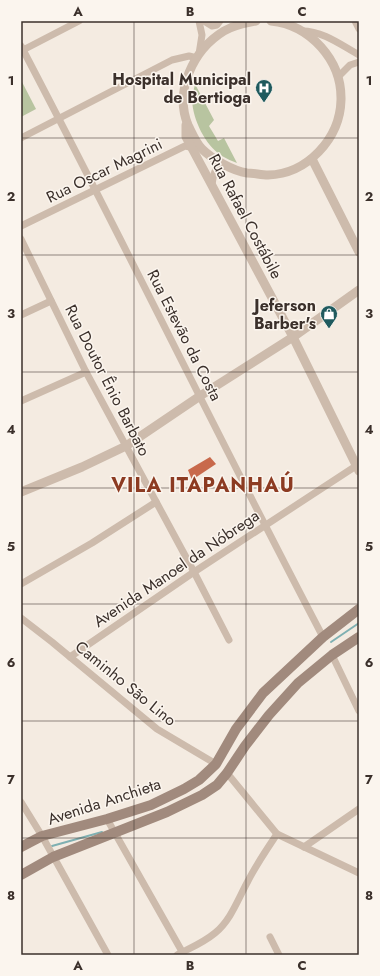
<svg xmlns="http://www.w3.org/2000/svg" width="380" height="976" font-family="Jost,sans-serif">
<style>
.green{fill:#b8c4a0}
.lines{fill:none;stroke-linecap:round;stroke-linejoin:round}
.stream{stroke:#7fb0b2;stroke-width:2}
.building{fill:#c8694b}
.minor{stroke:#cdbbac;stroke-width:7}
.tertiary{stroke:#cdbbac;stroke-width:9}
.secondary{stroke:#a18a7d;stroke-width:10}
.grid{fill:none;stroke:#3b302b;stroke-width:1;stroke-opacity:0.55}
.labels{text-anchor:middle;stroke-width:3;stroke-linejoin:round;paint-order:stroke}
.poi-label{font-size:16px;font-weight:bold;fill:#3b302b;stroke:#fbf5ee;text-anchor:end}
.street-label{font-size:16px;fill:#3b302b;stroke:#fbf5ee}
.district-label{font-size:20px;font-weight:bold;letter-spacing:1px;fill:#8c3b22;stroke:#fbf5ee}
.neatline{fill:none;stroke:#3b302b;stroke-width:1.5}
.grid-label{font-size:13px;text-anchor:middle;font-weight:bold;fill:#3b302b}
</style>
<rect width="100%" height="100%" fill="#f4ebe1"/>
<!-- green -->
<g class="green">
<path d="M21,80L36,109L21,117Z"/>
<path d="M195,84L214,120L209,126L218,141L224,138L237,163C232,161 227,159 222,156C205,145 193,120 192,100C192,95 194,89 195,84Z"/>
</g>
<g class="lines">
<!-- stream -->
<g class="stream">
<path d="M331,642L359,623"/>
<path d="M52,846L102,832"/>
</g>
</g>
<!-- building -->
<path class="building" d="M210,457L216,464L192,480L188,470Z"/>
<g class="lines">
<!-- minor -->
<g class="minor">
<path d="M204,21L212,26L217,25L220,21"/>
<path d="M355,21L359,29"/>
<path d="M302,31C323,31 341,45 359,55"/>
<path d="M21,46C124,242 220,441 323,637"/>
<path d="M23,50L79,21"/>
<path d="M199,54L202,35L199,21"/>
<path d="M338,77L350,65L359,62"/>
<path d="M21,138L172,60L189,56L197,58"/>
<path d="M212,185C214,172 213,168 227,166"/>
<path d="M21,226L185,146L195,148"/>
<path d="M21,239L86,372L194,572L229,640"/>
<path d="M21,315L51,301"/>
<path d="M21,401L86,372"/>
<path d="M21,584L92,543L156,502"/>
<path d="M21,618L52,642L157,729L216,764"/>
<path d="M332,655L359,711"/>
<path d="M70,657L194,572L359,464"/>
<path d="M227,773L277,834L359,873"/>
<path d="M21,802L42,836L108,955"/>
<path d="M107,819L184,955"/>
<path d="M304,847L359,809"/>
<path d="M270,937L279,955"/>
<path d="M177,955C190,948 203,943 215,933C231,920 238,899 248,881C256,865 267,849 277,834"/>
</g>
<!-- tertiary -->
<g class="tertiary">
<path d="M256,21C245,23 234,25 224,31C193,50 174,91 188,125C192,133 196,143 202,149C212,159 233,171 247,173C254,173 261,175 268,175C307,174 340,139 341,100C342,60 310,25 271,21"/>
<path d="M186,125V137L293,337L359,471"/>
<path d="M312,159L359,252"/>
<path d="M21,492L82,467L126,446L200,396L293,337L359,290"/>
</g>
<!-- secondary -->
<g class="secondary">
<path d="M21,847L42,836L107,819L151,805L184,789L199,780L216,764L236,729L263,693L323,637L359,609"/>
<path d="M21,875L53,857L167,812L202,795L217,785L227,773L245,746L269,715L298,683L332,655L359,637"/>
</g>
</g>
<!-- grid -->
<path class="grid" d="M134,21V955M246,21V955M21,138H359M21,255H359M21,372H359M21,488H359M21,604H359M21,721H359M21,838H359"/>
<!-- icons -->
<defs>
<symbol id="hospital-pin" viewBox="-11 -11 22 30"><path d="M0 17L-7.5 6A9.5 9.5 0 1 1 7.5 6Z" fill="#1f5a5e" stroke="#fbf5ee"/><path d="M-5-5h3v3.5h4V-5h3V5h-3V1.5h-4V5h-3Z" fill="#fff"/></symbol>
<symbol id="shop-pin" viewBox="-11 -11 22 30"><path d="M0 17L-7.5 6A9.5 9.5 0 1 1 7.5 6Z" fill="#1f5a5e" stroke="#fbf5ee"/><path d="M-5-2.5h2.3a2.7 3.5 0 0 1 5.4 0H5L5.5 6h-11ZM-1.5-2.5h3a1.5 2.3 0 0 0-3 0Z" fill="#fff"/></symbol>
</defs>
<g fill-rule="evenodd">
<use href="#hospital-pin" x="254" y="78" width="20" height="27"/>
<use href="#shop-pin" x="319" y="304" width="20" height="27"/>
</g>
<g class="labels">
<!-- poi labels -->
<g class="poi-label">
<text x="251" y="85">Hospital Municipal<tspan x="251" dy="18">de Bertioga</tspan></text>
<text x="316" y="311">Jeferson<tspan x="316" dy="18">Barber's</tspan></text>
</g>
<!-- street labels -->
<g class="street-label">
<text transform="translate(104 170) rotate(-26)" y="6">Rua Oscar Magrini</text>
<text transform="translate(246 216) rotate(62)" y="6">Rua Rafael Costábile</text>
<text transform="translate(185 335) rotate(63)" y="6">Rua Estevão da Costa</text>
<text transform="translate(108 380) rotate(63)" y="6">Rua Doutor Ênio Barbato</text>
<text transform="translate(176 568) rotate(-34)" y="6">Avenida Manoel da Nóbrega</text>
<text transform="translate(126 683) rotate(39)" y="6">Caminho São Lino</text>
<text transform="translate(104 801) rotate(-18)" y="6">Avenida Anchieta</text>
</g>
<!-- district labels -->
<g class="district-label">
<text x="203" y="492">VILA ITAPANHAÚ</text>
</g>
</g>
<!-- border -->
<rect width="380" height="976" fill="none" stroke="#fbf5ee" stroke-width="44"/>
<rect x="22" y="22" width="336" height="932" class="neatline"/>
<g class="grid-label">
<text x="78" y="16">A</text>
<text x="190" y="16">B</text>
<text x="302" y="16">C</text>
<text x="11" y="85">1</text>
<text x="369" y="85">1</text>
<text x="11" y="201">2</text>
<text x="369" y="201">2</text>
<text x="11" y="318">3</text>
<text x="369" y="318">3</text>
<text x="11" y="434">4</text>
<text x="369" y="434">4</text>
<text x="11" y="551">5</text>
<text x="369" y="551">5</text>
<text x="11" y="667">6</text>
<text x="369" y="667">6</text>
<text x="11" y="784">7</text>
<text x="369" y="784">7</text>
<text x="11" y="900">8</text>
<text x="369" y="900">8</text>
<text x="78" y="970">A</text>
<text x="190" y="970">B</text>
<text x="302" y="970">C</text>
</g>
</svg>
